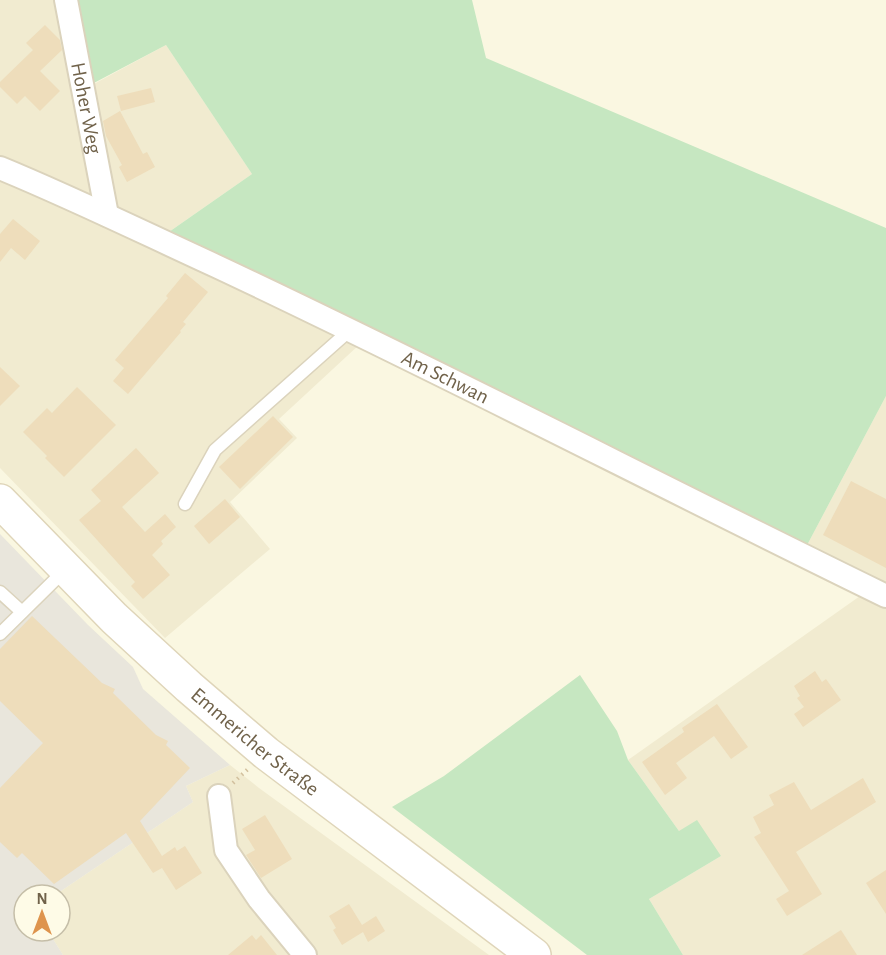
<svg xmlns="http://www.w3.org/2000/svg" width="886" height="955" font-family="'Alegreya Sans',sans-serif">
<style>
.residential{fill:#f1ebd0}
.industrial{fill:#e9e6dc}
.green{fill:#c6e7c1}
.building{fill:#edb}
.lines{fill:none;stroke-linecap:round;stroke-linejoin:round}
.service-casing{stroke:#dbd3bc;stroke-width:15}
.minor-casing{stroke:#dbd3bc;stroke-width:26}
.secondary-casing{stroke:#dfd5b9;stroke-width:36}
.path{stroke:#d2c09e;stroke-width:4;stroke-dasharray:1.5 4.5;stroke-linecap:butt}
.service{stroke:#fff;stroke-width:12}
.minor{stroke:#fff;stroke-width:22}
.secondary{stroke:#fff;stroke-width:33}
.labels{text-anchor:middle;stroke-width:4.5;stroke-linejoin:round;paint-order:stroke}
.street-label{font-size:21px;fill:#70624a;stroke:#fefbe7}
</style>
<rect width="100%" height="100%" fill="#faf7e1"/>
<!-- residential -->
<g class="residential">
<path d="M0,0H59L79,92L166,45L252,174L153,243L360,344L279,419L297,438L230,502L270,549L165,638L0,468Z"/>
<path d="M886,396V955H683L649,899L721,856L679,831L628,760L877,584L805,549Z"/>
<path d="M230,765L259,788L489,955H63L48,931H60V895H55L193,802L186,786Z"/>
</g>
<!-- industrial -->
<path class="industrial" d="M0,534L88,625L133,667L143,689L230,765L186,786L193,802L55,895H24V931H48L63,955H0Z"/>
<!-- green -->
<g class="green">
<path d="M74,0H472L486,58L886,228V396L805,549L166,234L252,174L166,45L92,84Z"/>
<path d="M580,675L617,731L628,760L679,831L697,820L721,856L649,899L683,955H587L392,807L444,776Z"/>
</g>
<!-- building -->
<g class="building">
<path d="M45,25L60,40L62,50L40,71L60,91L40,111L25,96L17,104L0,87V82L33,50L26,43Z"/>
<path d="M151,88L155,102L121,111L117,96Z"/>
<path d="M120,111L143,154L147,152L155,167L127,182L119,167L122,165L106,136L103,121Z"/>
<path d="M13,219L40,241L25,260L11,248L0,262V234Z"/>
<path d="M185,273L208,292L183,322L186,324L180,331L181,332L128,394L113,381L124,368L115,360L168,298L166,296Z"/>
<path d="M0,367L20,386L0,406Z"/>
<path d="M77,387L116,425L64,477L45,458L47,456L23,432L47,408L52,413Z"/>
<path d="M273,416L293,437L240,489L219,467Z"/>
<path d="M136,448L159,473L122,507L145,532L165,514L176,527L161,541L163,544L152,555L170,575L143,599L131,586L135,582L79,520L101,501L91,490Z"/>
<path d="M851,481L886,499V568L823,535Z"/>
<path d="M225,499L240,517L209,544L194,526Z"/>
<path d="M32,616L102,683L115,689L113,693L156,735L168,741L166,745L190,768L140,821L162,856L175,847L177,851L185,846L202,873L176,890L162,868L153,873L126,833L54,884L22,853L17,858L0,842V788L43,743L0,701V649Z"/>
<path d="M815,671L822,682L826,679L841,700L803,727L794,714L804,707L797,698L800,696L794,686Z"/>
<path d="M717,704L748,747L731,759L714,736L676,763L687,778L665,795L642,762L684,732L682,728Z"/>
<path d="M863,778L876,802L796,852L822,894L787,916L776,899L789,891L754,837L761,833L753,817L774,805L769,795L794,782L811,810Z"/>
<path d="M265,815L292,859L261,878L246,855L255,850L242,829Z"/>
<path d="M886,870V914L866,883Z"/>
<path d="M349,904L362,925L376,916L385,931L368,942L363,932L342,945L333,930L336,928L329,916Z"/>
<path d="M841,930L857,955H802Z"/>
<path d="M252,935L256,940L261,935L277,955H228Z"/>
</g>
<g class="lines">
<defs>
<g id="service">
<path d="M185,504L215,450L350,330"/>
<path d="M0,592L22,612"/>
<path d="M0,634L65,570"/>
</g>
<g id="minor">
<path id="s1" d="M66,0L107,215"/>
<path id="s2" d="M0,168C73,198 144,233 216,266C442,372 662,487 886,596"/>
<path d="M219,796L226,850L259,899L305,955"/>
</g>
<g id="secondary">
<path id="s3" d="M0,501L114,618L189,687L266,753L534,955"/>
</g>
</defs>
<!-- service casing -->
<use href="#service" class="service-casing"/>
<!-- minor casing -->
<use href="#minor" class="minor-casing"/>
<!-- secondary casing -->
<use href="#secondary" class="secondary-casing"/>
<!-- path -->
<path class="path" d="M233,783L248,769"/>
<!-- service -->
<use href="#service" class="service"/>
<!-- minor -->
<use href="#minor" class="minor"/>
<!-- secondary -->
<use href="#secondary" class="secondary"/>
</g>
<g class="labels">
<!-- street labels -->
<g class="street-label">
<text dy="7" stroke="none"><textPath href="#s1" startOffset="110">Hoher Weg</textPath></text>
<text dy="7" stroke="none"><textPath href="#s2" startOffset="492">Am Schwan</textPath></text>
<text dy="7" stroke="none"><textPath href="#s3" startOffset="351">Emmericher Straße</textPath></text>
</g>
</g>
<!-- north arrow -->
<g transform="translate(42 913)"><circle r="28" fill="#fefbe7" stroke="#c5bea8" stroke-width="1.5"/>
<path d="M0-4.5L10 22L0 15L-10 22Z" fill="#de944d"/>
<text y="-9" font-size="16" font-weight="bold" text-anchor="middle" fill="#70624a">N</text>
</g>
</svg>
